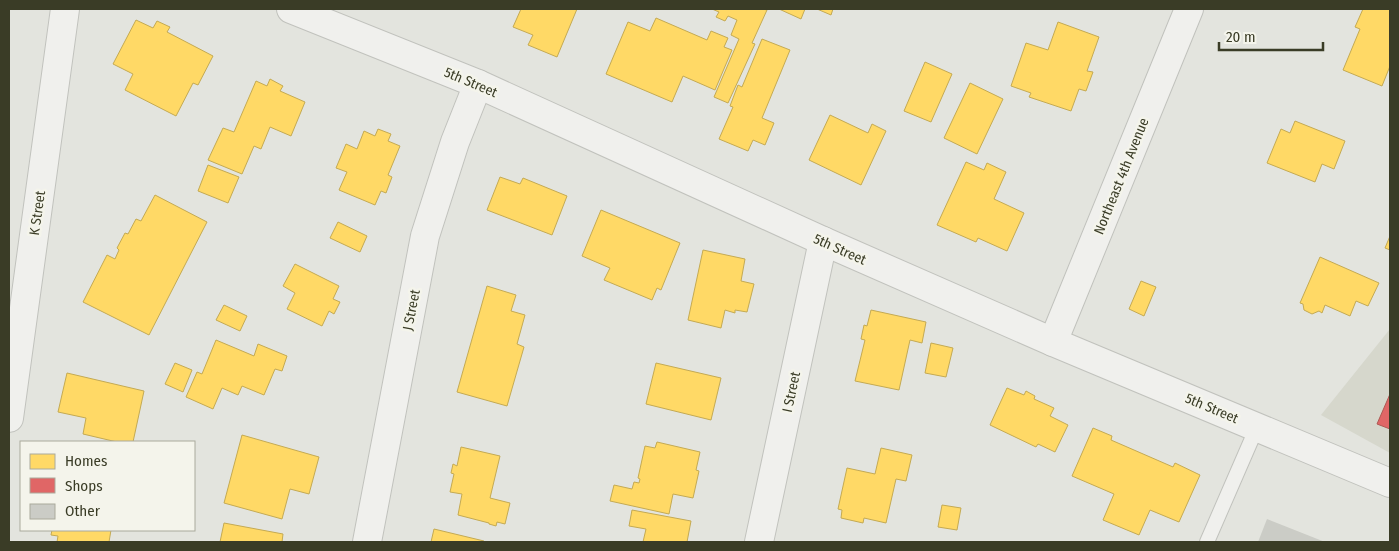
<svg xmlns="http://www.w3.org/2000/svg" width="1399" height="551" font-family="'Fira Sans Condensed',sans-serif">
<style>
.built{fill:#d6d7cc}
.homes{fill:#ffd966;stroke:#c4aa53}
.shops{fill:#e06666;stroke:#ae5953}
.building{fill:#cbccc6}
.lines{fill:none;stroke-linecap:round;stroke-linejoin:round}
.lane-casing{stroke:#c1c2bd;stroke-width:16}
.street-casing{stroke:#c1c2bd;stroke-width:30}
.lane{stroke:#f0f0ed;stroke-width:14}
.street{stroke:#f0f0ed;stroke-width:28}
.labels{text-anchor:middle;stroke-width:5;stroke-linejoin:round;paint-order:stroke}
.street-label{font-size:14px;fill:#3a3c26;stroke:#f4f4eb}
</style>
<rect width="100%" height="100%" fill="#e3e4de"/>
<!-- built -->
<path class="built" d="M1390,329V453L1321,415Z"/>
<!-- homes -->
<g class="homes">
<path d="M521,9H577L557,57L528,45L533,35L513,27Z"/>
<path d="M712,9H763L767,10L752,43L755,44L728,103L714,97L739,39L731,35L737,20L728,16L725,21L716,17L719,12Z"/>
<path d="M779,9H805L801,19Z"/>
<path d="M817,9H833L831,15Z"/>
<path d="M1363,9H1390V66L1382,86L1343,70L1360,29L1355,27Z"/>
<path d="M656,18L707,40L711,31L728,38L724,47L732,50L715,90L683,76L672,102L606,74L628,22L650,31Z"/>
<path d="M136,20L153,28L157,21L170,27L167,32L213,56L198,85L193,83L176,116L125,90L133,74L113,64Z"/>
<path d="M1058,22L1099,37L1087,71L1093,72L1086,91L1079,89L1071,111L1029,97L1031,93L1011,86L1026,43L1048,50Z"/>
<path d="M762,39L790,50L762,118L774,123L765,145L753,140L748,151L719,139L733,107L730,106L738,85L742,87Z"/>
<path d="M925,62L952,74L931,122L904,111Z"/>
<path d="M270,79L283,86L280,91L305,102L291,136L270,127L261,149L254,146L242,174L208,160L223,128L234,132L256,81L267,86Z"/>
<path d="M970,83L1003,99L977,154L944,138Z"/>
<path d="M830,115L868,133L872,124L886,131L861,185L809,160Z"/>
<path d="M1295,121L1345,141L1334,169L1322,164L1315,182L1267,163L1281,129L1290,133Z"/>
<path d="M378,129L391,134L388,141L400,146L388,175L392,177L386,193L381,191L375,205L339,190L347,172L336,168L346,144L357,149L364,131L375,136Z"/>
<path d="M966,162L984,170L987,163L1006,172L994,199L1024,213L1007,251L978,238L976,242L937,225Z"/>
<path d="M208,165L239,177L228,203L198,191Z"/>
<path d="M500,177L520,184L523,178L567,196L552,235L487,210Z"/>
<path d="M155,195L207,222L149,335L83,302L107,255L115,259L119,250L117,248L125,233L128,234L136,219L141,221Z"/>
<path d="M601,210L680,243L661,290L657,288L652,300L604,280L610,268L582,256Z"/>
<path d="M338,222L367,236L360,252L330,238Z"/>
<path d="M1390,236V250L1385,248Z"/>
<path d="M703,250L745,259L741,281L754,284L747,312L735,310V313L725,310L721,328L688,320Z"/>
<path d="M1320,257L1379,283L1368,306L1356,301L1350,316L1325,305L1322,313L1319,311L1312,314L1304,310L1303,304L1300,303Z"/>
<path d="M295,264L339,286L333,299L340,302L334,314L329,311L322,326L287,309L295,293L283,286Z"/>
<path d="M1141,281L1156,287L1144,316L1129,309Z"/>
<path d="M487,286L516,295L511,311L525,315L517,344L524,347L507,406L457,392Z"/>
<path d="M224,305L247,316L240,331L216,320Z"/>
<path d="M871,310L926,322L922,343L910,340L899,390L855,381L865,340L861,339L864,325L867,326Z"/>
<path d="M216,340L254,356L258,344L287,356L282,371L275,369L264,395L242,386L238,395L222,388L213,409L186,397L197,372L202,374Z"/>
<path d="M931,343L953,348L946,377L925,373Z"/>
<path d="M175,363L192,370L183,392L165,384Z"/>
<path d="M656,363L721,378L711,420L646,404Z"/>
<path d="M67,373L144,391L133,442H117L83,434L86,418L58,412Z"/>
<path d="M1007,388L1024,395L1026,391L1035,396L1034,399L1054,408L1050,416L1068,425L1055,452L1038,444L1036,447L990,425Z"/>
<path d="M1093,428L1112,436L1111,440L1173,467L1175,463L1200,475L1179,522L1150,510L1139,535L1103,520L1114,494L1072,476Z"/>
<path d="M242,435L319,457L309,494L290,489L282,519L224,503Z"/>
<path d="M657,442L700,452L696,470L699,471L693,498L673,494L669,514L610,501L614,485L632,489L634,482L639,483L640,479L638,478L645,446L655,448Z"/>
<path d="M461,447L500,456L490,498L510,503L505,524L497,522L496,526L489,524V523L458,515L462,494L450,492L454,474L451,473L453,464L457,466Z"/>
<path d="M881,448L912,455L906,481L896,479L886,523L864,518L863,523L841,518L842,510L838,509L847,468L875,474Z"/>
<path d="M942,505L961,508L957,530L938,527Z"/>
<path d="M632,510L691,521L687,542H643L646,529L629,526Z"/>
<path d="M224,523L283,534L282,542H220Z"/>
<path d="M434,529L484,541V542H431Z"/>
<path d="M52,530H111L109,542H57L58,536L51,535Z"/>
</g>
<!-- shops -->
<path class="shops" d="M1390,394V429L1377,424Z"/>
<!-- building -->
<path class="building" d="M1267,519L1325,542H1258Z"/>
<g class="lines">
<defs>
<path id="lane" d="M1207,542L1257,427"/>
<g id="street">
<path d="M291,9L478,84L823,241L1053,342L1390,483"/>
<path d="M1053,342L1189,9"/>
<path d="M9,418L65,9"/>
<path d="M367,542L425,236L455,142L478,84"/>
<path d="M759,542L823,241"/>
</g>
</defs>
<!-- lane casing -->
<use href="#lane" class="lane-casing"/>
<!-- street casing -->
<use href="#street" class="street-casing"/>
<!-- lane -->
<use href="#lane" class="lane"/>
<!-- street -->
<use href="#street" class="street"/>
</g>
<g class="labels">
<!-- street labels -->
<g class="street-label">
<text transform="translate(471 82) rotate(23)" y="5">5th Street</text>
<text transform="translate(1121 176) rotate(-68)" y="5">Northeast 4th Avenue</text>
<text transform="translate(37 213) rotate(-82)" y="5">K Street</text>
<text transform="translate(840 249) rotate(24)" y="5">5th Street</text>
<text transform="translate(411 310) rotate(-79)" y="5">J Street</text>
<text transform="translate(791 392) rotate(-78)" y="5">I Street</text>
<text transform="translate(1212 408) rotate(23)" y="5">5th Street</text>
</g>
</g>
<!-- border -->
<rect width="1399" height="551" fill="none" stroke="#3a3c26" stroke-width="20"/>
<!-- legend -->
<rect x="20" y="441" width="175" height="90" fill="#f4f4eb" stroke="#aaaa9c"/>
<rect x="30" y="454" width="25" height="15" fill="#ffd966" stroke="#aaaa9c"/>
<text x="65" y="466" font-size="15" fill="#3a3c26">Homes</text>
<rect x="30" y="478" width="25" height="15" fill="#e06666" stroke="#aaaa9c"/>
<text x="65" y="491" font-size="15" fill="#3a3c26">Shops</text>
<rect x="30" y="504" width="25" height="15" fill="#cbccc6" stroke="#aaaa9c"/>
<text x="65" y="516" font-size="15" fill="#3a3c26">Other</text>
<!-- scale -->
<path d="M1219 42v8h104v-8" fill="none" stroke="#3a3c26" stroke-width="2.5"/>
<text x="1226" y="42" font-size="15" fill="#3a3c26" stroke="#f4f4eb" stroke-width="4" paint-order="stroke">20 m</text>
</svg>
